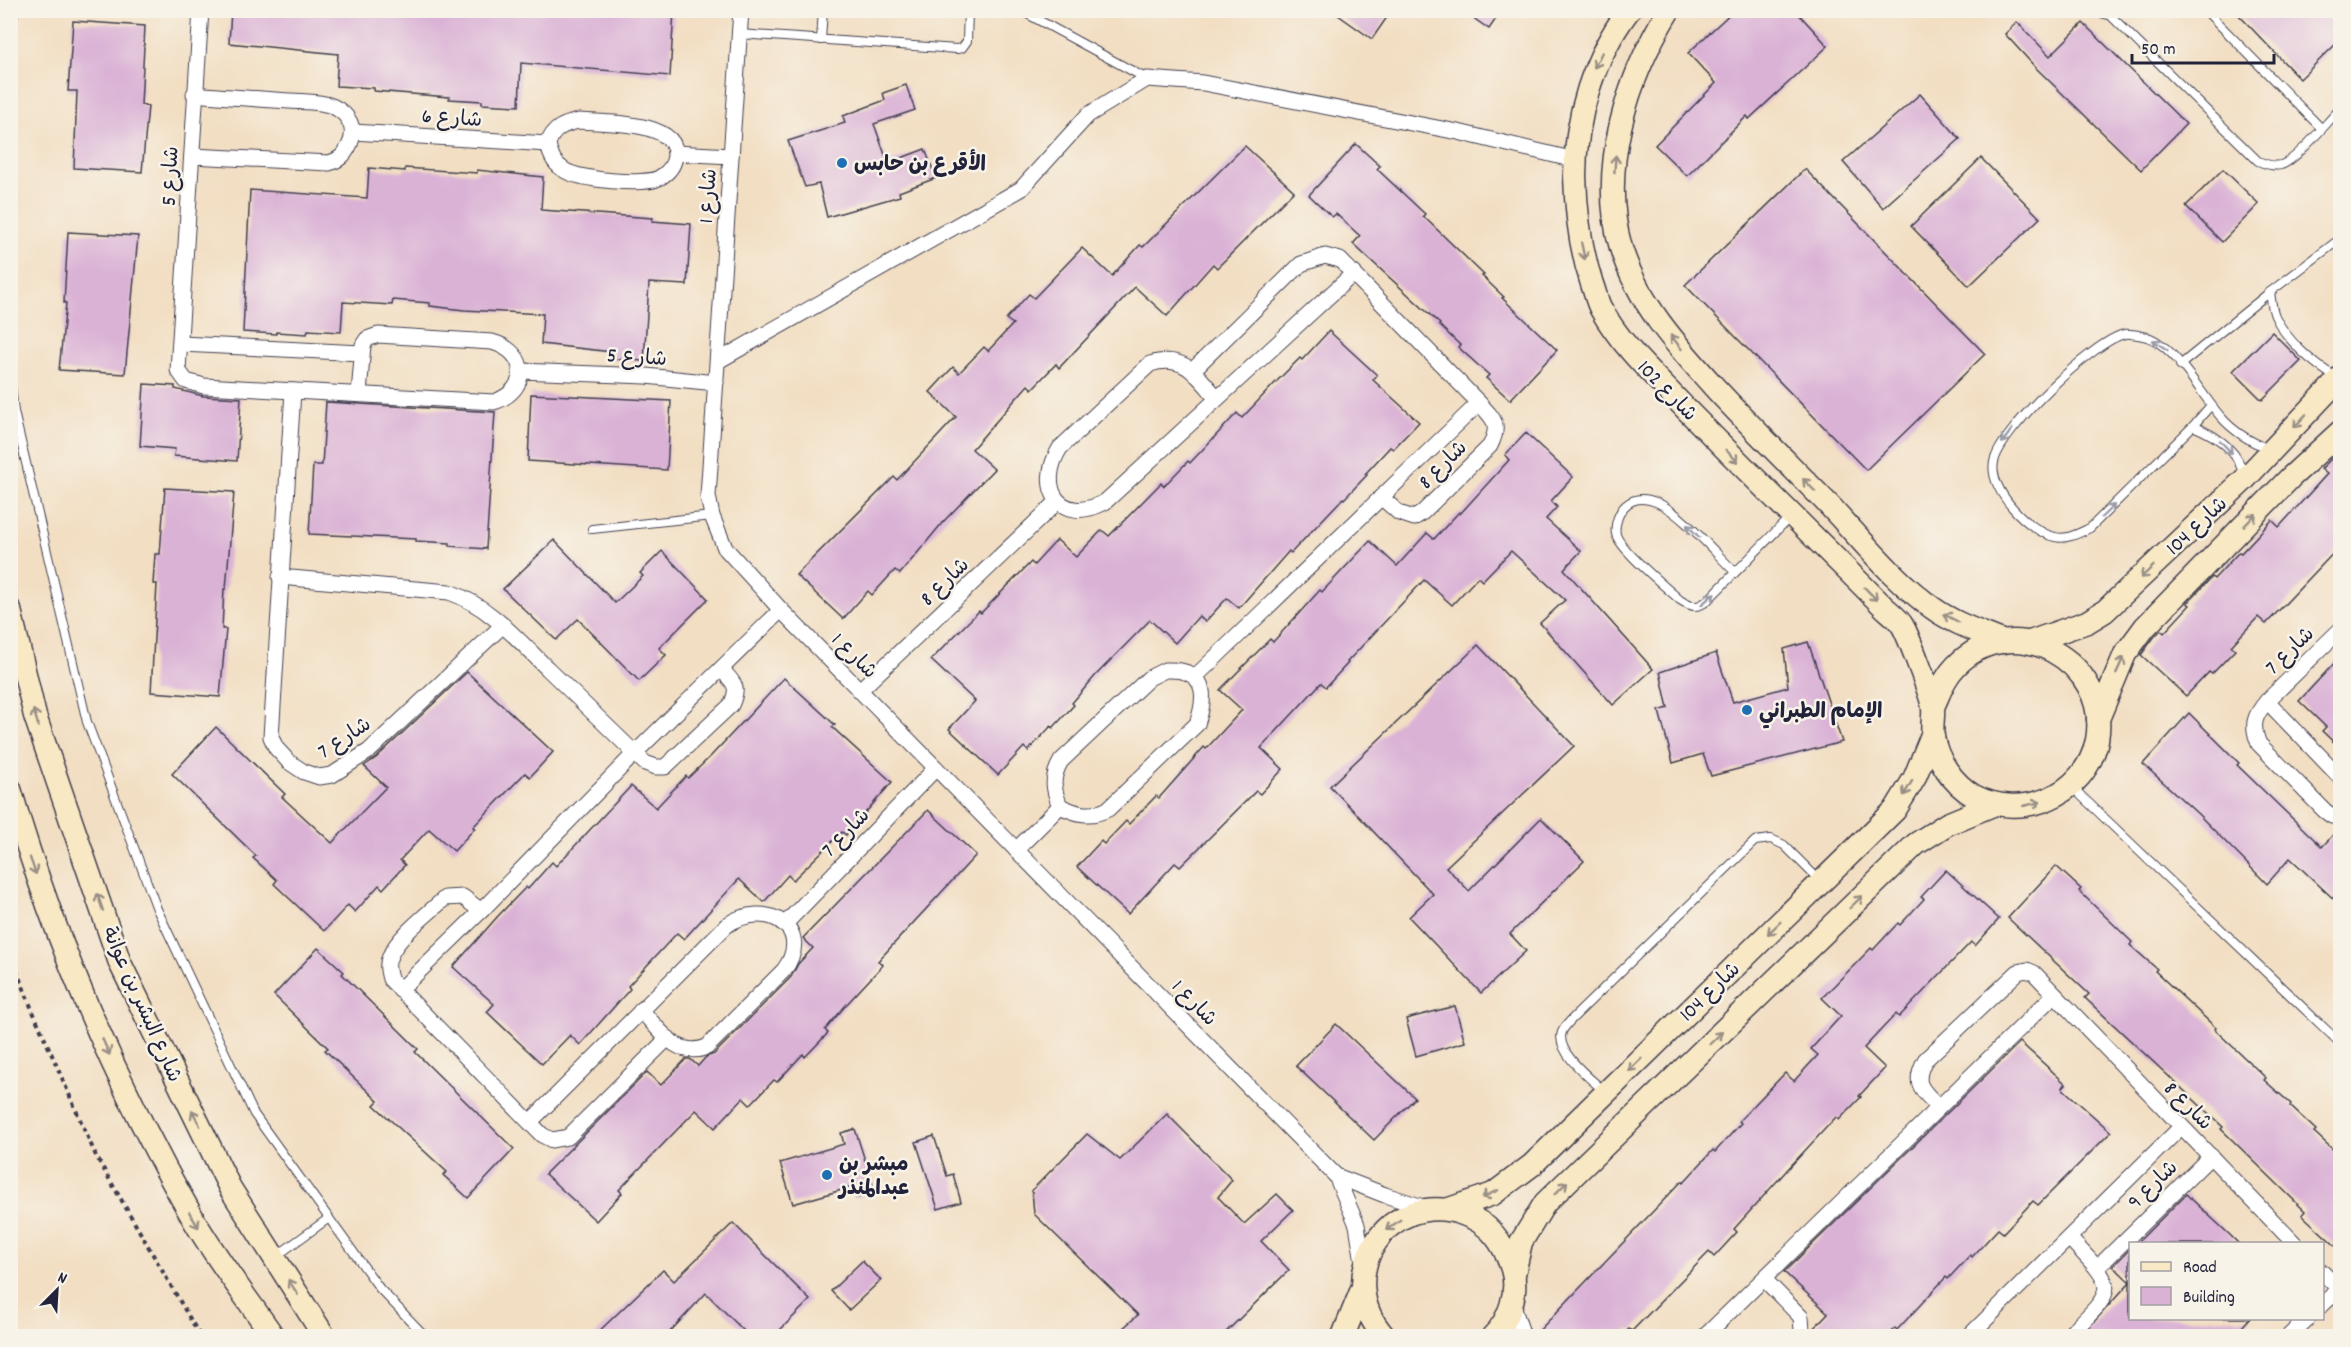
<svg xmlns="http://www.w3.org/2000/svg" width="2351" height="1347" font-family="Dekko,'Playpen Sans Arabic',sans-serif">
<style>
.building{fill:#dab2d6}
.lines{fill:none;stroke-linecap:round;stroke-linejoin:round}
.lane-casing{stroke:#413e4f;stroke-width:10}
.street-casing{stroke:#413e4f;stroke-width:17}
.secondary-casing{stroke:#413e4f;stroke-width:25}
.path{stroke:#413e4f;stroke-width:4;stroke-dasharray:4.5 4.5;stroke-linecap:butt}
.lane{stroke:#fff;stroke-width:8}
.street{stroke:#fff;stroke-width:15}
.secondary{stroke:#f8e8c3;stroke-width:22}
.oneway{stroke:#988f86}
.oneway2{stroke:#9c9ca7}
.poi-dot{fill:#1f6fb2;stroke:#f7f3e8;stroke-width:2}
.labels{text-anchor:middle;stroke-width:5;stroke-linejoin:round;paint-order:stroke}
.street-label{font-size:21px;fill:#22223b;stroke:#f7f3e8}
.poi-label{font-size:21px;font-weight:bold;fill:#22223b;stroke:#f7f3e8;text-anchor:start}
</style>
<rect width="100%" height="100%" fill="#f7f3e8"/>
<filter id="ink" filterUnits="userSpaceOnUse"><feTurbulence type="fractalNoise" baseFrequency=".0167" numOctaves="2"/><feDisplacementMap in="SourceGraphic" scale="12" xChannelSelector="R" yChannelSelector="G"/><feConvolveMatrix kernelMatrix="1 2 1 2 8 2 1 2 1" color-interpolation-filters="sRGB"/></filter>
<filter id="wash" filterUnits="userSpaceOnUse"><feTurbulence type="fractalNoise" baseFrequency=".008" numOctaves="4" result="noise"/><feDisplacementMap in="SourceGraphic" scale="24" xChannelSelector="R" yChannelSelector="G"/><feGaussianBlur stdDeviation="1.35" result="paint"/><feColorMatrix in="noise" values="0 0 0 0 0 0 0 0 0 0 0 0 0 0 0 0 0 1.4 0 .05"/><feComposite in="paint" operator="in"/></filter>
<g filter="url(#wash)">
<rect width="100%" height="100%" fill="#f2dec2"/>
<g id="blocks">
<!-- building -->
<g class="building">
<path d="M231,10H674L670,76L521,63L519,106L482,104V101L449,99V97L374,91V88L336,86L338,54L229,43Z"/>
<path d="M1331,10H1392L1372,39Z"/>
<path d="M1462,10H1502L1489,29Z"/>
<path d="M1734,10H1795L1828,46L1749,119L1747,116L1687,176L1655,145L1716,83L1688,53Z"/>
<path d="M2234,10H2340V40L2300,79Z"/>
<path d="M73,21L145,26L141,105L148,106L142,172L74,168L77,91H68Z"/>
<path d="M2017,22L2050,56L2083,23L2186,124L2141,170L2037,69L2005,34Z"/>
<path d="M906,85L915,110L874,124L888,163L925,149L936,178L899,192L900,196L827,217L819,184L805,187L788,141L845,123L843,116L885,100L883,93Z"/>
<path d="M1920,94L1960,139L1883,208L1843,162Z"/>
<path d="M1356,144L1380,166L1377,169L1425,214L1423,216L1484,275L1482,276L1504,297L1502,298L1557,350L1510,400L1486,378L1489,375L1458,347L1460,345L1439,325L1440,324L1353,244L1360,236L1336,214L1332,217L1309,195Z"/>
<path d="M1245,146L1294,191L1217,268L1213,264L1167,316L1135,287L1059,368L1056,364L1032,389L1028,385L972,449L994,469L943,522L900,574L895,570L872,595L868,591L843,619L796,575L894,477L897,480L956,417L930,392L953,367L959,373L984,347L988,351L1013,324L1006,319L1029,294L1034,298L1082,248L1112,276L1140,245L1143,247Z"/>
<path d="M1981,158L2040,218L1969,286L1911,226Z"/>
<path d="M369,168L405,171V168L477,173V170L543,177L541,210L653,218L652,221L691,224L687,285L649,283L644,361L611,359L612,352L541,344L543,314L464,310L430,306V303L393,300L392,305L343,302L341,332L308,330L307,334L276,332V334L243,332L250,190L367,198Z"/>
<path d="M1805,169L1985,354L1866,470L1685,285Z"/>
<path d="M2223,169L2259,204L2222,242L2186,206Z"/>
<path d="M68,232L138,236L125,374L59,370L66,303H64Z"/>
<path d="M1329,331L1377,375L1373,380L1419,422L1393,449L1390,447L1365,474L1367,475L1344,499L1343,498L1291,553L1289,551L1239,608L1227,598L1205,622L1199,616L1175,643L1150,620L1096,675L1072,703L1074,705L1053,728L1051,726L1028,751L1024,747L998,775L949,729L975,701L931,660L979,611L981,613L1031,562L1034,565L1057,540L1076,557L1102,530L1109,536L1161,483L1164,486L1188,461L1190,463L1237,413L1242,418L1275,383L1300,358L1302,360Z"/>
<path d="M2272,332L2301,361L2262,400L2233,371Z"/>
<path d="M144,384L175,386V389L203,396L241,398L237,461L174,456L175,449L140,446Z"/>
<path d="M531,394L671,401L667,470L528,461Z"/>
<path d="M326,402L495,412L486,549L450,546V543L416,541V539L309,534L313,465H322Z"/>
<path d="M1526,433L1573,477L1551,501L1557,507L1546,519L1581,551L1564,569L1653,669L1613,705L1540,623L1565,600L1511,551L1482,581L1478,577L1452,605L1424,580L1347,662L1348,663L1326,687L1321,683L1261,748L1283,769L1260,794L1256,791L1180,867L1175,863L1128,914L1077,867L1101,841L1104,844L1126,821L1129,824L1156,796L1159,798L1204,747L1206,749L1242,710L1220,690L1270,639L1273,642L1320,590L1322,592L1370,541L1397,566L1427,533L1434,539L1459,512L1460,514L1509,460L1505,455Z"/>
<path d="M2340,450V546L2266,624L2258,617L2231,646L2235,650L2212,674L2209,672L2186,696L2141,655L2155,636L2161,630L2164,633L2190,605L2187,603L2212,577L2214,579L2239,552L2241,553L2272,520L2279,527L2327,474L2321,469Z"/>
<path d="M165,488L234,492L226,589H224L222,629H226L220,697L151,692L157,584H153L155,554H160Z"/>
<path d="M554,540L615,603L643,576L640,573L662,551L708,599L659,648L666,655L639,681L578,619L556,640L503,589Z"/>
<path d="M1808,642L1842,742L1711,776L1703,754L1673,763L1659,711L1668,708L1660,672L1716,653L1733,702L1788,687L1784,649Z"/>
<path d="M1478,645L1574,746L1446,867L1469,891L1541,818L1584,861L1510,934L1526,951L1481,993L1409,917L1433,894L1330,786Z"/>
<path d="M2340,657V748L2322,731L2326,727L2299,701Z"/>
<path d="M467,672L553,752L530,777L525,773L473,827L475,828L454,851L429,829L400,860L405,865L383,889L379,885L355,912L348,905L324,931L274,884L277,880L253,858L256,856L172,774L216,727L285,794L282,797L332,843L386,787L364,766L376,758Z"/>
<path d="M784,678L835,725L832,727L892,782L846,835L842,832L793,880L788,875L764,902L739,879L684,939L677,933L628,986L630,989L580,1045L570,1035L542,1064L487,1012L494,1004L453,967L498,916L526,887L528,889L552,862L556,866L631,786L656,808L686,776L688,778L711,756Z"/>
<path d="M2189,713L2239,763L2237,765L2322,847L2340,827V905L2290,858L2267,884L2198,814L2143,764Z"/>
<path d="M928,810L976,855L878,961L883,965L846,1005L825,1030L828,1033L805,1057L803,1054L777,1082L774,1080L750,1105L743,1098L715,1128L696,1110L619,1190L622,1193L596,1221L545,1174L647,1072L661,1085L686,1059H690L698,1066L706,1057L714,1054L791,977L798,964L813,948L803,938Z"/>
<path d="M2056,866L2081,889L2079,891L2132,942L2130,945L2157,969L2155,971L2216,1028L2214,1029L2266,1078L2264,1080L2291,1104L2290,1106L2316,1130L2314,1132L2340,1156V1250L2302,1215L2305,1211L2221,1129L2223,1127L2085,998L2089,994L2008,918Z"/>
<path d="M1946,870L1999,919L1975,946L1971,942L1899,1017L1896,1014L1864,1048L1885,1068L1859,1096L1861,1097L1839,1120L1836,1117L1787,1170L1734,1229L1737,1232L1714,1257L1709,1252L1632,1331L1629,1329L1622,1336H1534L1682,1181L1683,1183L1713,1150L1715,1152L1741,1123L1739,1121L1785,1073L1794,1081L1818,1055L1811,1049L1841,1016L1822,998L1871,948L1873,950L1898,923L1900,925L1924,899L1921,897Z"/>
<path d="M318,948L344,972L342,974L418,1049L415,1052L514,1149L468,1198L443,1175L447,1172L374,1105L378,1101L325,1050L328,1048L274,995Z"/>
<path d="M1455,1006L1465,1042L1416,1056L1406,1019Z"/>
<path d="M1336,1024L1415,1098L1374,1140L1296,1066Z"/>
<path d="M2020,1042L2066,1084L2062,1088L2111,1132L2038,1205L2033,1201L2003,1233L1998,1229L1972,1257L1970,1255L1948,1279L1946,1277L1897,1330L1895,1328L1887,1336H1810L1812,1330L1828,1313L1784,1272Z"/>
<path d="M1167,1114L1232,1180L1218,1197L1244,1224L1277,1194L1293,1210L1261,1241L1289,1270L1222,1336H1114L1138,1315L1034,1214L1032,1190L1087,1134L1120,1160Z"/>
<path d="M855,1129L875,1192L856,1198L852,1187L793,1204L780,1163L844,1144L841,1133Z"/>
<path d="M934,1136L947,1176L953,1174L961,1202L938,1209L916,1142Z"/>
<path d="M2186,1194L2230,1235L2239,1244H2136Z"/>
<path d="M733,1223L810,1300L774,1336H749L706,1293L666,1336H594L663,1270L674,1281Z"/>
<path d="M2130,1249V1282L2113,1266Z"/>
<path d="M862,1261L881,1280L849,1310L831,1291Z"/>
<path d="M2130,1282V1318H2250L2234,1336H2081Z"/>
</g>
</g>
</g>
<g filter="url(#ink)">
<use href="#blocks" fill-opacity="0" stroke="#413e4f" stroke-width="1.5"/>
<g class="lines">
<defs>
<g id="lane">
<path d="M1020,10L1147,79"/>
<path d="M2087,10L2110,15"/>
<path d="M2109,10L2110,15L2258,161C2265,164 2273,167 2281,165C2297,160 2327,122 2340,109"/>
<path d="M2205,10L2321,128"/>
<path d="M739,34L957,49L962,48L967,41L968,10"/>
<path d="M821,40L823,10"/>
<path d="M10,53L14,10"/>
<path d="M2270,292C2271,299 2272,309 2275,316C2286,340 2313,364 2336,377"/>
<path d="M2180,365L2270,292L2340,239"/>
<path d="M10,377L14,412L87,722L157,909L254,1114L380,1289L425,1336"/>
<path d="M2211,405L2193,426L2090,528C2079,533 2067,540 2055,537C2030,532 1988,490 1994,462C2000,431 2094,340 2125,334C2130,333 2138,335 2143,336C2173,341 2201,395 2221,417C2234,432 2251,442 2269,449"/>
<path d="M2193,426C2215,435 2239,450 2243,475"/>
<path d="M592,529L712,516"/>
<path d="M1735,572C1714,552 1682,513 1656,502C1646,498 1635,497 1626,505C1619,511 1614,525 1616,534C1619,549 1667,588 1680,600C1691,607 1698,609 1708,600L1791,516"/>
<path d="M2072,787L2340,1043"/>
<path d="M1604,1091C1591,1079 1555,1052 1562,1032C1564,1027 1570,1021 1574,1017L1755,841L1771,839L1784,845L1820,881"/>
<path d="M275,1257L329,1218"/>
</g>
<g id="street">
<path d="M201,10L178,370L186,381L204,386L494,402C530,390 529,352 492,342L378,335L367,339L363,345L359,394"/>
<path d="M741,10L708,496L712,516L725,548L781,610L1336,1176L1357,1225L1364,1268"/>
<path d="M579,121C602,123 679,120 675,156C674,165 668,173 659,178C644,186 579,180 564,170C554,164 550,155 548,144C553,128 564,124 579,121Z"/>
<path d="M353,132L548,144"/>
<path d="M675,153L731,156"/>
<path d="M192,156L329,163C339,160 344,156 349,146C358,129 348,113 332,106C320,101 303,102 291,101C259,99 226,97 194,94"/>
<path d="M181,344L361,353"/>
<path d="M718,361L1021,189L1088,115L1147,79L1203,83L1458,132L1575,160"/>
<path d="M1193,370L1301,264L1325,256L1340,260L1479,403C1494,419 1501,424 1490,446L1422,513L1414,518L1399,513L1381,497"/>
<path d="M520,371L646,376L716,383"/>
<path d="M293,391L271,737L276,748L289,762L304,772L319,777L332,775L369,751L503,625"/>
<path d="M1217,398C1197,375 1184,353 1150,364L1060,448C1036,487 1059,526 1105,502L1354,273"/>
<path d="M280,577L449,592C489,605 520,642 549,670C581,701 613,732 645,763L656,767H665L731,705C740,686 734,683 721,669"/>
<path d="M2340,630L2267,701C2254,716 2251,725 2259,744L2325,811L2332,816L2340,817"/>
<path d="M1165,670C1205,668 1208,692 1197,724L1108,809C1090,818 1077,814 1060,806C1053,789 1051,778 1061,761L1149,678Z"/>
<path d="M1195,677L1479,403"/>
<path d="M860,690L1057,502"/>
<path d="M2267,701L2340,777"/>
<path d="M1016,850L1060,806"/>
<path d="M481,911L463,897L445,898C429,913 398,936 390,956C386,964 388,971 390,979L542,1135L552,1140L568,1137L668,1038"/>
<path d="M784,925L936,768"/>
<path d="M400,990L481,911L635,753L781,610"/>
<path d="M1939,1107C1922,1090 1912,1084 1925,1060L2018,972L2027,970L2034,973L2295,1244"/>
<path d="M530,1122L727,925C765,899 815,927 784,970L707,1047C677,1059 660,1030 641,1010"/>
<path d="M1336,1176L1385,1195L1426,1208"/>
<path d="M2097,1268L2211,1156"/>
<path d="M2322,1272L2340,1290"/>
<path d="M1764,1279L1801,1317L1802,1331L1799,1336"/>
<path d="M1512,1303L1523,1336"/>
<path d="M2322,1305L2339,1289"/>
<path d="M1705,1336L2054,995"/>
<path d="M1969,1336L2181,1127"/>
<path d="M2068,1336C2117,1288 2119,1290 2070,1239"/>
<path d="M2289,1336L2308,1318"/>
</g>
<g id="secondary">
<path d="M1629,10C1593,58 1575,117 1575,176C1576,214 1580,248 1592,284C1595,292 1597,302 1601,309C1622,347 1656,377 1685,408C1736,460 1788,511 1840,563C1854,577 1869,592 1883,606C1889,612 1898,618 1902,625C1908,634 1932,698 1933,708C1934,717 1931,727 1933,736C1936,759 1953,784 1974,796C2022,821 2086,796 2097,740C2111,661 2012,607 1956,666C1944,678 1940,692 1933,707"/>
<path d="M1669,10C1627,78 1598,169 1621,248C1638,304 1679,348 1717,390C1753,429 1791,466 1828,504C1861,539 1894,581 1934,609C1955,624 1981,632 2004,642"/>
<path d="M10,610L35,716L120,963L230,1188L324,1336"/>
<path d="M2030,642L2087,622L2105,611L2244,480L2340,378"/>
<path d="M2098,719L2125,654L2145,627L2291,477L2340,432"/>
<path d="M10,789C54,940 116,1084 194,1220C217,1260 247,1298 273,1336"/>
<path d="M1449,1209L1493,1194L1532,1165L1895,810L1914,779L1932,735"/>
<path d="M1514,1274L1521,1242L1545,1203L1916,844L1947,824L1995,804"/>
<path d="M1343,1336L1362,1289"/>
<path d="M1384,1336C1331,1277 1387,1188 1463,1214C1490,1223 1504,1243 1512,1269C1519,1292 1509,1321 1493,1336"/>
</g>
</defs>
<!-- lane casing -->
<use href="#lane" class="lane-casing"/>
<!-- street casing -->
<use href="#street" class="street-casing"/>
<!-- secondary casing -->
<use href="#secondary" class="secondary-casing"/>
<!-- path -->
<path class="path" d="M10,953L31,1007L96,1156L200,1336"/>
<!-- lane -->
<use href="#lane" class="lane"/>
<!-- street -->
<use href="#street" class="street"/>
<!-- secondary -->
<use href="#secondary" class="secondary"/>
</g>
<!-- one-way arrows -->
<defs><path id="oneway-shaft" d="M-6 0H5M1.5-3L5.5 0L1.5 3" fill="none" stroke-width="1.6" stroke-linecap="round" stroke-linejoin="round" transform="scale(1.5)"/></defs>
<g class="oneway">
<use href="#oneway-shaft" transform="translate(1598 60) rotate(117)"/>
<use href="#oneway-shaft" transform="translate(1615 164) rotate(-86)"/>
<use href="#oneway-shaft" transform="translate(1583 251) rotate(78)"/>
<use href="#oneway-shaft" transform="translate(1676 342) rotate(-128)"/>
<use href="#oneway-shaft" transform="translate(2300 421) rotate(133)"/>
<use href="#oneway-shaft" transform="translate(1732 456) rotate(44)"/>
<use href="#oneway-shaft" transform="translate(1809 485) rotate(-134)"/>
<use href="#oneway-shaft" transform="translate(2250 520) rotate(-46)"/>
<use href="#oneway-shaft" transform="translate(2147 572) rotate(137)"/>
<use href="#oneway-shaft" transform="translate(1871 594) rotate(45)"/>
<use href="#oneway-shaft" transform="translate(1951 618) rotate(-152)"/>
<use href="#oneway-shaft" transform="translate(2120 665) rotate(-66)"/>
<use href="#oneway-shaft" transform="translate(36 718) rotate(-107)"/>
<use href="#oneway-shaft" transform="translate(1908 788) rotate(120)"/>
<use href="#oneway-shaft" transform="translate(2032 804) rotate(-13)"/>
<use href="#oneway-shaft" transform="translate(33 866) rotate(70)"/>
<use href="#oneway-shaft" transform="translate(100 902) rotate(-109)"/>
<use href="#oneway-shaft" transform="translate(1856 902) rotate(-44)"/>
<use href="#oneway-shaft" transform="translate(1774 928) rotate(136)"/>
<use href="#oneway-shaft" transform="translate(1716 1038) rotate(-44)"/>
<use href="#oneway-shaft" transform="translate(106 1047) rotate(66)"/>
<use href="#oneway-shaft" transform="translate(1635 1065) rotate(136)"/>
<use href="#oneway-shaft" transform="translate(196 1118) rotate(-117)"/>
<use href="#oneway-shaft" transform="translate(1561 1188) rotate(-44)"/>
<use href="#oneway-shaft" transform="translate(1490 1194) rotate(155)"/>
<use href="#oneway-shaft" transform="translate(194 1220) rotate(59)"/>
<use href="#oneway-shaft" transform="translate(1393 1225) rotate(144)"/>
<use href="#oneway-shaft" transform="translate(293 1287) rotate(-122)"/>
</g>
<g class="oneway2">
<use href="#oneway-shaft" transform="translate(2160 345) rotate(-146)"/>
<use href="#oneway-shaft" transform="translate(2007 436) rotate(126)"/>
<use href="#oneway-shaft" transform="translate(2226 447) rotate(46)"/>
<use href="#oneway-shaft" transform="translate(2108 511) rotate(-44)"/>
<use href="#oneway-shaft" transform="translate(1693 531) rotate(-136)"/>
<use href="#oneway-shaft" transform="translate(1708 599) rotate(-40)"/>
</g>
</g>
<!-- markers -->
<g class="poi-dot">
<circle cx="842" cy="163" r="6"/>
<circle cx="1747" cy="710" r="6"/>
<circle cx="827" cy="1175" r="6"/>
</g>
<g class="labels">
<!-- street labels -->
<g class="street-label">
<text transform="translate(452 117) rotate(4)" y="7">شارع 6</text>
<text transform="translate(169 176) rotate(-87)" y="7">شارع 5</text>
<text transform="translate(707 196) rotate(-86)" y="7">شارع 1</text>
<text transform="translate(637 356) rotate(4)" y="7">شارع 5</text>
<text transform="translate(1668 390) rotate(46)" y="7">شارع 102</text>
<text transform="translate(1442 464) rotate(-45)" y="7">شارع 8</text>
<text transform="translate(2196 525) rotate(-43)" y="7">شارع 104</text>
<text transform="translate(944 581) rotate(-44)" y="7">شارع 8</text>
<text transform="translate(2289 650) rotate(-44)" y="7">شارع 7</text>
<text transform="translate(855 655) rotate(45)" y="7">شارع 1</text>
<text transform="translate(344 737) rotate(-33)" y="7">شارع 7</text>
<text transform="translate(845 832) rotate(-46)" y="7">شارع 7</text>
<text transform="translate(1709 991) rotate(-44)" y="7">شارع 104</text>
<text transform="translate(1195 1002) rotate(46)" y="7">شارع 1</text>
<text transform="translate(143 1004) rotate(66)" y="7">شارع البشر بن عوانة</text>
<text transform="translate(2189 1105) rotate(45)" y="7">شارع 8</text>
<text transform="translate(2152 1184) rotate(-44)" y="7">شارع 9</text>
</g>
<!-- poi labels -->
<g class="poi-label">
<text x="854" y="170">الأقرع بن حابس</text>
<text x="1759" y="717">الإمام الطبراني</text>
<text x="839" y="1170">مبشر بن<tspan x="839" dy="24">عبدالمنذر</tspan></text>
</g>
</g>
<!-- margin -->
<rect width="2351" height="1347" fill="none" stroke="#f7f3e8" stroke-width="36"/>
<!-- legend -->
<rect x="2129" y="1242" width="195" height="78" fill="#f7f3e8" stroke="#a29fa3" stroke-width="1.5"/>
<rect x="2141" y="1262" width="30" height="9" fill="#f8e8c3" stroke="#a29fa3" stroke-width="1.5"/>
<text x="2183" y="1272" font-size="18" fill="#22223b">Road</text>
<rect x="2141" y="1287" width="30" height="18" fill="#dab2d6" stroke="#a29fa3" stroke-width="1.5"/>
<text x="2183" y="1302" font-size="18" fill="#22223b">Building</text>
<!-- north arrow -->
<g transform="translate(57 1290) rotate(24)" stroke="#f7f3e8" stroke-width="4.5" paint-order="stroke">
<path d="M0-4.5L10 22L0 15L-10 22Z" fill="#22223b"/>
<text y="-9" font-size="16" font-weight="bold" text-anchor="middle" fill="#22223b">N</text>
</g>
<!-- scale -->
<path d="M2132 54v9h142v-9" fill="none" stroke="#22223b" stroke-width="3"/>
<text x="2141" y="54" font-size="18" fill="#22223b" stroke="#f7f3e8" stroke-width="4.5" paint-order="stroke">50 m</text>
</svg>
